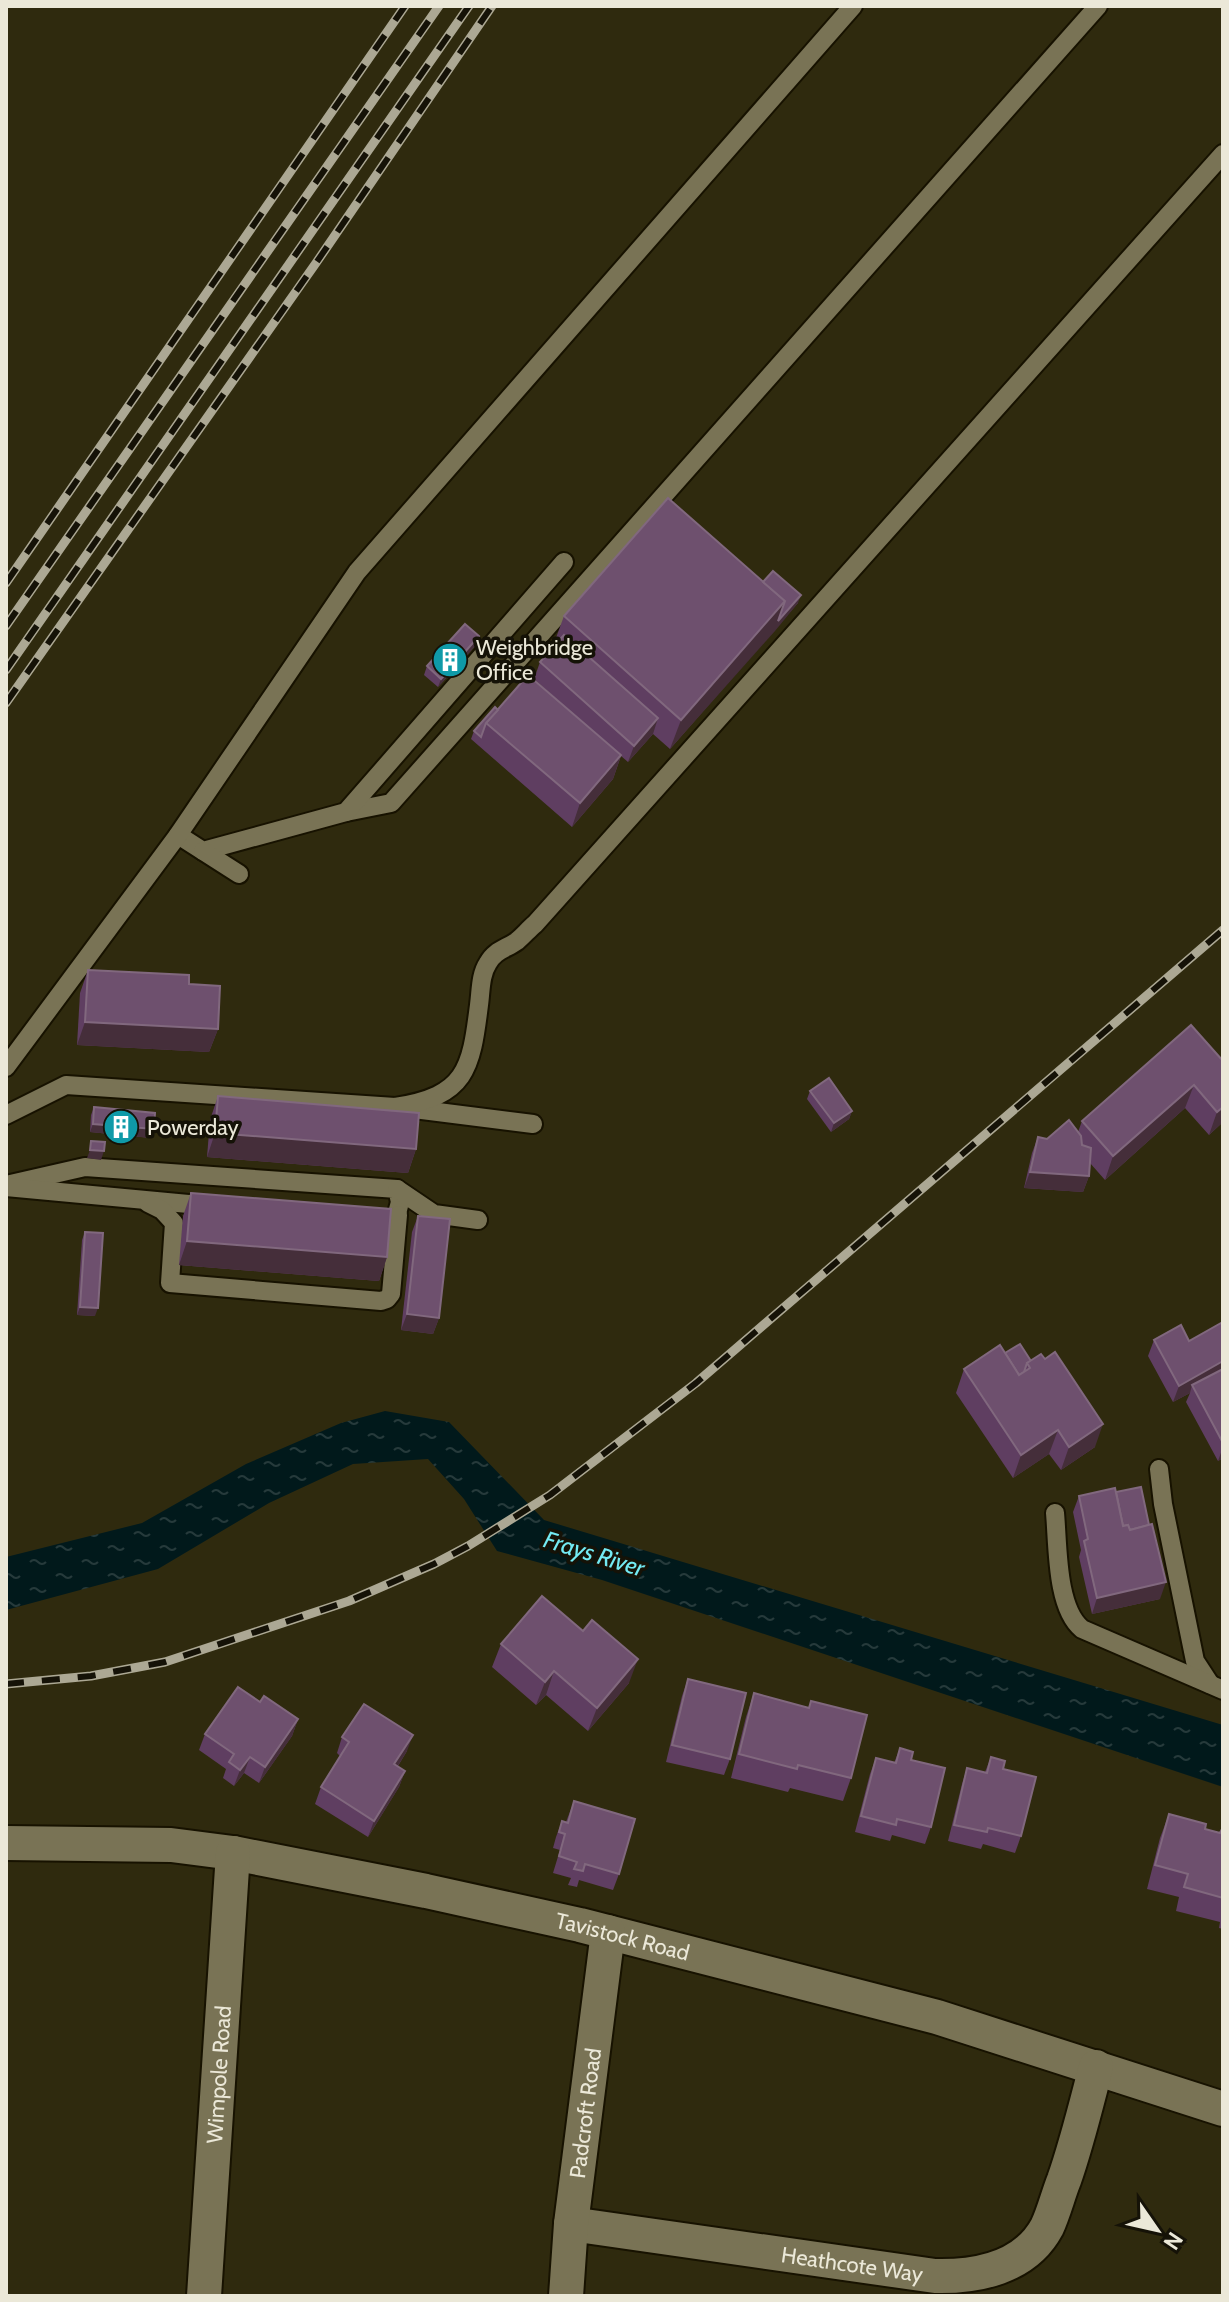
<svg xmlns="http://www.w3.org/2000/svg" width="1229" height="2302" font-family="Cabin,sans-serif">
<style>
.water{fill:url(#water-ripples)}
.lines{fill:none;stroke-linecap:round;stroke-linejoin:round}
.lane-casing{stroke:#171200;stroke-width:22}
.street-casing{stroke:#171200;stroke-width:38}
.lane{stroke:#797355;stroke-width:18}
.street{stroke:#797355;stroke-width:34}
.rail-casing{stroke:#aca894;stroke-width:9}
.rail{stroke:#151207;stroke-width:6;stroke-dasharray:18;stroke-linecap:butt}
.wall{fill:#5f3e61}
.shaded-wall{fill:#452e3a}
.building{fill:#6e506e;stroke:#81687e;stroke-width:2}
.labels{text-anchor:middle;stroke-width:7;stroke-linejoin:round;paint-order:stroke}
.poi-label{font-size:22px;fill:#ebe8d8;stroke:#151207;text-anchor:start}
.street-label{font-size:22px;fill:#ebe8d8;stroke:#151207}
.water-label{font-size:24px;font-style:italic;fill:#73eaf3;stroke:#151207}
</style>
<defs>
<pattern id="water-ripples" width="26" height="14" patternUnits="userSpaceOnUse" patternTransform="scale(2)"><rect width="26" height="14" fill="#01191b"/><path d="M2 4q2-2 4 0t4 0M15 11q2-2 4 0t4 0" fill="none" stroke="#263a3b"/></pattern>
</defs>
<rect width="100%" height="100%" fill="#2f2a0e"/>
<!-- water -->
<path class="water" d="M385,1411L449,1422L544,1520L1223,1725V1787L602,1580L497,1551L464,1499L428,1459L353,1464L269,1503L158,1569L6,1610V1557L142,1523L246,1464L341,1423Z"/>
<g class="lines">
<defs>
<g id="lane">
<path d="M346,812L391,803L1098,6"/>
<path d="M178,835L203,851L346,812L564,562"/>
<path d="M203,851L239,874"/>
<path d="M6,1067L178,835L357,572L853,6"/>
<path d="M414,1109L533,1124"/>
<path d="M6,1115L66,1085L395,1107C466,1096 471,1070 479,1005C481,991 480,975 488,963C495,950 506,949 517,941C523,936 529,929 535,924L1223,154"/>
<path d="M6,1185L85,1167L397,1189L400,1202L395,1221L367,1220"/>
<path d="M6,1187L210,1206"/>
<path d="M397,1189L434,1214L478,1220"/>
<path d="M148,1203L162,1210L174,1223L170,1283L381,1301L387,1299L391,1294L398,1215"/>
<path d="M1159,1469L1163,1504L1195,1661L1210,1684"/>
<path d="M1055,1513C1058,1545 1056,1608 1082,1629L1223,1690"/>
</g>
<g id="street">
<path id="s1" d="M6,1843L171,1845L233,1853L426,1891L580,1925L937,2017L1223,2109"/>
<path id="s2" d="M571,2224L935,2276C977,2277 1025,2268 1047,2227C1054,2212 1058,2195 1064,2180C1077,2143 1086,2105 1096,2067"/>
<path id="s3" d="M204,2296L233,1853"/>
<path id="s4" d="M566,2296L571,2224L608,1932"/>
</g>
</defs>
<!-- lane casing -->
<use href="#lane" class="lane-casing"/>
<!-- street casing -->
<use href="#street" class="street-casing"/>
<!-- lane -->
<use href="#lane" class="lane"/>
<!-- street -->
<use href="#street" class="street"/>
<defs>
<g id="rail">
<path d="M6,583L405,6"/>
<path d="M6,626L439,6"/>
<path d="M6,670L469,6"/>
<path d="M6,703L316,263L492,6"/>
<path d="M6,1684L91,1676L165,1662L349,1601L434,1564L468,1546L550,1495L696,1383L1223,930"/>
</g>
</defs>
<!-- rail casing -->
<use href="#rail" class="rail-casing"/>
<!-- rail -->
<use href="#rail" class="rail"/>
</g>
<!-- wall -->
<g class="wall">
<path d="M763,582L798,603L670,749L653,734L628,762L621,756L613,779L572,827L471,739L474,731L498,710L589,728L534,679L540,662L554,647L553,646L564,616Z"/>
<path d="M476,645L438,687L424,675L427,666Z"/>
<path d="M88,970L189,984L218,1029L209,1052L77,1045L80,993Z"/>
<path d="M1191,1025L1223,1122L1209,1135L1185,1108L1105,1180L1090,1163L1089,1176L1083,1192L1024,1188L1032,1153L1038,1137L1047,1139L1078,1132L1082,1121Z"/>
<path d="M810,1091L852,1111L849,1119L831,1132L807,1099Z"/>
<path d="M218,1096L416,1149L408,1173L207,1157L210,1120Z"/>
<path d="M94,1107L151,1138L90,1132L91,1115Z"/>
<path d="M191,1193L387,1257L379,1281L179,1265L183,1216Z"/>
<path d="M418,1216L439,1318L433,1334L401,1330L412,1232Z"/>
<path d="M85,1232L95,1316L77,1315L82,1240Z"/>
<path d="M1223,1326V1458L1218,1461L1186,1402L1190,1393L1173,1402L1148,1356L1154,1340L1189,1341Z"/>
<path d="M1005,1353L1031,1361L1095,1447L1061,1470L1049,1454L1013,1478L956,1393L964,1369Z"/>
<path d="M1079,1496L1160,1599L1092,1614L1079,1557L1081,1550L1073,1512Z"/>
<path d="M501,1644L629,1683L588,1731L546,1695L536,1705L492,1667Z"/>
<path d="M688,1679L730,1759L724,1775L666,1762L682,1696Z"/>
<path d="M754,1693L851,1778L843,1801L790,1788L788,1792L731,1778L746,1717Z"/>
<path d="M260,1702L298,1719L292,1736L259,1783L244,1773L234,1786L223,1778L226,1769L199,1750L205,1734Z"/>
<path d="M342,1737L407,1751L398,1766L405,1771L399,1787L368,1837L315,1804L321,1787L340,1756L337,1753Z"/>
<path d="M900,1748L911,1760L931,1827L925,1844L892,1835L890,1841L855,1832L870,1774L876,1758L894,1763Z"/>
<path d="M991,1757L1003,1769L1021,1836L1015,1853L983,1844L981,1849L948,1841L962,1784L967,1768L985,1772Z"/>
<path d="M574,1801L619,1874L613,1890L579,1880L577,1887L568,1885L571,1878L553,1873L560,1850L553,1848L556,1837L562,1821L566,1822Z"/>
<path d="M1169,1814L1205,1829L1220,1833L1223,1827V1929L1219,1928L1220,1922L1176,1911L1179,1897L1147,1889L1160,1838Z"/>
</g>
<!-- shaded-wall -->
<g class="shaded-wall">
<path d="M801,595L798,603L775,631L670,749L681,720L785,601Z"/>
<path d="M479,636L476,645L438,687L441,679Z"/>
<path d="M658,718L653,734L628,762L634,746Z"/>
<path d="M621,755L613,779L572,827L580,803Z"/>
<path d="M85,1022L218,1029L209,1052L77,1045Z"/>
<path d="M1194,1085L1185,1108L1105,1180L1113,1156Z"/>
<path d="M1223,1107V1122L1209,1135L1217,1112Z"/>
<path d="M852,1111L849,1119L831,1132L834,1123Z"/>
<path d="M93,1124L154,1129L151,1138L90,1132Z"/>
<path d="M215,1133L416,1149L408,1173L207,1157Z"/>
<path d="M90,1150L104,1151L101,1160L87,1158Z"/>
<path d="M1030,1172L1089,1176L1083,1192L1024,1188Z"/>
<path d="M187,1241L387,1257L379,1281L179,1265Z"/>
<path d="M80,1307L98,1308L95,1316L77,1315Z"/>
<path d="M407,1314L439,1318L433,1334L401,1330Z"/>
<path d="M1223,1361V1374L1192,1385L1190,1393L1173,1402L1179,1386Z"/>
<path d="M1103,1424L1095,1447L1061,1470L1069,1447Z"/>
<path d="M1058,1430L1049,1454L1013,1478L1021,1455Z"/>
<path d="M1223,1447V1458L1218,1461Z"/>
<path d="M1166,1582L1160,1599L1092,1614L1097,1598Z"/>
<path d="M638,1659L629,1683L588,1731L597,1708Z"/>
<path d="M554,1671L546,1695L536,1705L545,1682Z"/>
<path d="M298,1719L292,1736L259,1783L265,1767Z"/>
<path d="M413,1735L407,1751L389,1780L394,1764Z"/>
<path d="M250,1757L244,1773L234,1786L240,1770Z"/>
<path d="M405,1771L399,1787L368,1837L374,1821Z"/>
</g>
<!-- building -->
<g class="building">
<path d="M668,498L785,601L681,720L564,616Z"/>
<path d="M773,571L801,595L778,621L785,601L763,582Z"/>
<path d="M465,624L479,636L441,679L427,666Z"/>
<path d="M564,635L658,718L634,746L540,662Z"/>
<path d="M528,675L621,755L580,803L486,723Z"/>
<path d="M495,707L498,710L486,723L481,737L474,731Z"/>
<path d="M88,970L189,975V984L220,986L218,1029L85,1022Z"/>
<path d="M1191,1025L1223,1061V1107L1217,1112L1194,1085L1113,1156L1082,1121Z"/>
<path d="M829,1078L852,1111L834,1123L810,1091Z"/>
<path d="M218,1096L419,1113L416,1149L215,1133Z"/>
<path d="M94,1107L155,1113L154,1129L93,1124Z"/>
<path d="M1069,1120L1081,1136L1082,1145L1091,1148L1089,1176L1030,1172L1038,1137L1047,1139Z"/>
<path d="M91,1141L105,1142L104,1151L90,1150Z"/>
<path d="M191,1193L391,1209L387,1257L187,1241Z"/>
<path d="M418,1216L450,1219L439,1318L407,1314Z"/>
<path d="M85,1232L103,1233L98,1308L80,1307Z"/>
<path d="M1221,1323L1223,1326V1361L1179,1386L1154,1340L1181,1325L1189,1341Z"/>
<path d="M1020,1344L1031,1361L1027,1363L1024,1372L1019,1375L1005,1353Z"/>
<path d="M1000,1345L1019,1375L1030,1368L1027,1363L1041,1354L1045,1359L1055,1352L1103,1424L1069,1447L1058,1430L1021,1455L964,1369Z"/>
<path d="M1223,1369V1443L1192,1385Z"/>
<path d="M1141,1487L1149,1525L1130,1530L1128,1525L1123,1526L1116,1492Z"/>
<path d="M1115,1488L1123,1526L1128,1525L1130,1530L1152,1524L1166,1582L1097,1598L1084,1541L1088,1539L1079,1496Z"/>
<path d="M542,1596L583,1631L592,1620L638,1659L597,1708L554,1671L545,1682L501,1644Z"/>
<path d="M688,1679L746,1693L730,1759L672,1745Z"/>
<path d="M238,1687L260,1702L264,1696L298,1719L265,1767L250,1757L240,1770L229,1762L234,1754L205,1734Z"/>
<path d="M754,1693L809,1708L811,1701L867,1715L851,1778L798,1765L797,1769L739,1754Z"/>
<path d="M364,1704L413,1735L394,1764L405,1771L374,1821L321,1787L349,1742L342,1737Z"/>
<path d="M900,1748L913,1752L911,1760L945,1768L931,1827L897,1819L896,1825L861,1816L876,1758L896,1763Z"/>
<path d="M991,1757L1005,1761L1003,1769L1036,1777L1021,1836L988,1828L987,1832L954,1825L967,1768L987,1773Z"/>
<path d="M574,1801L635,1819L619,1874L585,1864L583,1871L574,1869L577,1862L559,1856L565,1834L559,1832L562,1821L568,1823Z"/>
<path d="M1169,1814L1206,1824L1205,1829L1220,1833L1223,1827V1898L1184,1887L1188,1874L1155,1865Z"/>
</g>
<!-- icons -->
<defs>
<symbol id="building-disc" viewBox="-11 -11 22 22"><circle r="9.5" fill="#0f9aa8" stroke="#151207"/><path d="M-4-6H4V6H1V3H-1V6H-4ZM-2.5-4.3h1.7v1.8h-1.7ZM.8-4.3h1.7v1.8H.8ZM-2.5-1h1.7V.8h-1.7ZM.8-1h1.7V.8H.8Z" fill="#fff"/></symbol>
</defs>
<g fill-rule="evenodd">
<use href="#building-disc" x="430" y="640" width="40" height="40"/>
<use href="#building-disc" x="101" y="1107" width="40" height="40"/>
</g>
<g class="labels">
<!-- poi labels -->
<g class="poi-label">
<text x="476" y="655">Weighbridge<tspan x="476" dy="25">Office</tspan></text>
<text x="147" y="1135">Powerday</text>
</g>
<!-- street labels -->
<g class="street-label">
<text dy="8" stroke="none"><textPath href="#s1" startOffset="626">Tavistock Road</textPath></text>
<text dy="8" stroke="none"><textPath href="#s3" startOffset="222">Wimpole Road</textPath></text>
<text dy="8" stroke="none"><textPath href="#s4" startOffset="184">Padcroft Road</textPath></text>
<text dy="8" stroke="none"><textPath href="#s2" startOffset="284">Heathcote Way</textPath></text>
</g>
<!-- water labels -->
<g class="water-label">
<text transform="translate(594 1554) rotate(17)" y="8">Frays River</text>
</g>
</g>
<!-- border -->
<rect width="1229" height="2302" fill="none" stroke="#ebe8d8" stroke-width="16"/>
<!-- north arrow -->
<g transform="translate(1157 2230) rotate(124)" stroke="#151207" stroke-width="6" paint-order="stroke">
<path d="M0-6L14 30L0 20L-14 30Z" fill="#ebe8d8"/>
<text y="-12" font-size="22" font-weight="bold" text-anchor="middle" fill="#ebe8d8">N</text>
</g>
</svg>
